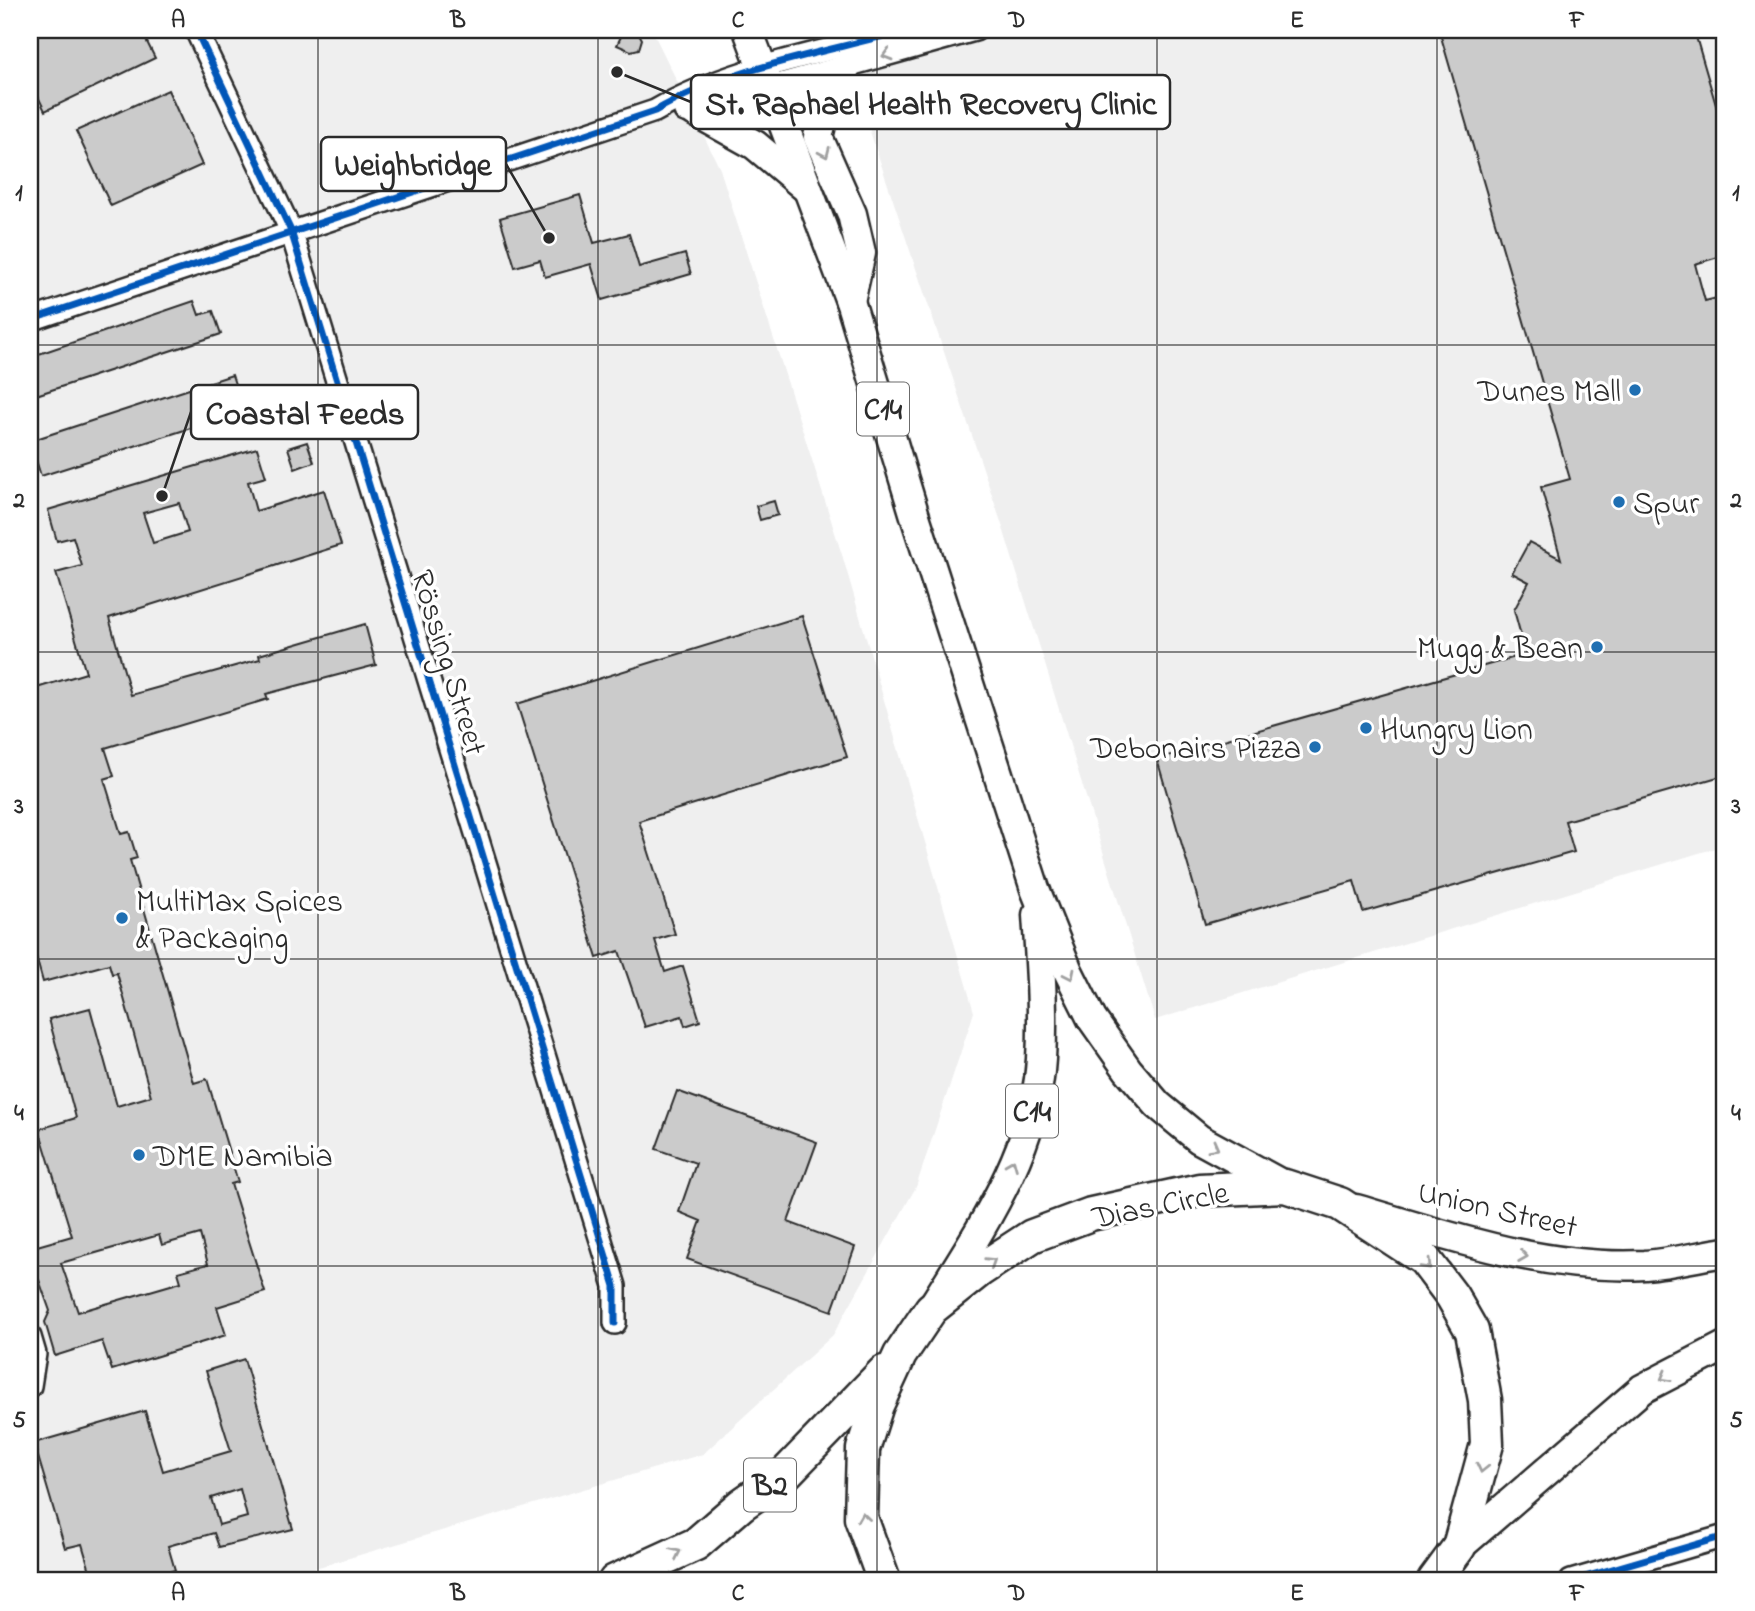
<svg xmlns="http://www.w3.org/2000/svg" width="1755" height="1611" font-family="'Indie Flower',sans-serif">
<style>
.built{fill:#efefef}
.building{fill:#cbcbcb;stroke:#2b2b2b;stroke-width:2;fill-rule:evenodd}
.lines{fill:none;stroke-linecap:round;stroke-linejoin:round}
.minor-casing{stroke:#2b2b2b;stroke-width:26}
.major-casing{stroke:#2b2b2b;stroke-width:33}
.highway-casing{stroke:#2b2b2b;stroke-width:37}
.minor{stroke:#fff;stroke-width:21}
.major{stroke:#fff;stroke-width:28}
.highway{stroke:#fff;stroke-width:32}
.cycleway-casing{stroke:#fff;stroke-width:11}
.cycleway{stroke:#0057b8;stroke-width:7}
.oneway{stroke:#a0a0a0}
.grid{fill:none;stroke:#2b2b2b;stroke-width:2;stroke-opacity:0.55}
.poi-dot{fill:#1f6fb2;stroke:#fff;stroke-width:2.5}
.labels{text-anchor:middle;stroke-width:7;stroke-linejoin:round;paint-order:stroke}
.shield{fill:#fff;stroke:#6b6b6b;stroke-width:2}
.shield-label{font-size:30px;font-weight:bold;fill:#2b2b2b}
.poi-label{font-size:32px;fill:#2b2b2b;stroke:#fff;text-anchor:start}
.street-label{font-size:32px;fill:#2b2b2b;stroke:#fff}
.leader{fill:none;stroke:#2b2b2b;stroke-width:2.5}
.callout-dot{fill:#2b2b2b;stroke:#fff;stroke-width:2.5}
.callout{fill:#fff;stroke:#2b2b2b;stroke-width:2.5}
.callout-label{font-size:33px;text-anchor:middle;font-weight:bold;fill:#2b2b2b}
.neatline{fill:none;stroke:#2b2b2b;stroke-width:2.5}
.grid-label{font-size:23px;text-anchor:middle;font-weight:bold;fill:#2b2b2b}
</style>
<rect width="100%" height="100%" fill="#fff"/>
<filter id="ink" filterUnits="userSpaceOnUse"><feTurbulence type="fractalNoise" baseFrequency=".0143" numOctaves="2"/><feDisplacementMap in="SourceGraphic" scale="14" xChannelSelector="R" yChannelSelector="G"/><feConvolveMatrix kernelMatrix="1 2 1 2 8 2 1 2 1" color-interpolation-filters="sRGB"/></filter>
<g filter="url(#ink)">
<!-- built -->
<g class="built">
<path d="M30,30H652L720,169L843,558L974,1012L916,1187L833,1335L703,1454L271,1581H30Z"/>
<path d="M836,30H1725V845L1155,1020L1002,525Z"/>
</g>
<!-- building -->
<g class="building">
<path d="M30,30H141L155,58L45,111L30,80Z"/>
<path d="M624,30H637L642,39L639,49L631,51L617,45Z"/>
<path d="M1439,30H1694L1725,136V255L1695,264L1705,301L1725,296V775L1565,821L1574,852L1363,912L1354,881L1205,924L1157,759L1526,654L1514,610L1529,582L1512,573L1529,542L1561,559L1541,487L1570,479Z"/>
<path d="M168,90L202,165L111,206L76,131Z"/>
<path d="M580,195L594,243L629,234L639,267L685,254L691,274L602,300L591,264L545,277L540,260L515,267L500,218Z"/>
<path d="M194,301L199,315L213,311L221,334L30,397V357Z"/>
<path d="M232,375L241,403L223,409L225,417L41,476L30,441Z"/>
<path d="M307,442L314,462L295,469L288,448Z"/>
<path d="M257,448L266,477L248,482L256,511L324,490L341,545L109,618L131,695L260,659L259,655L365,624L376,665L266,694L268,699L105,748L114,776L104,779L121,834L129,832L137,858L130,860L194,1083L207,1079L238,1182L231,1184L265,1292L217,1307L226,1335L112,1370L102,1341L55,1356L45,1322L50,1311L39,1280L30,1274V1248L72,1236L39,1129L76,1118L49,1019L90,1008L117,1106L151,1096L117,973L112,974L109,964L43,982L30,935V690L86,673L56,573L82,566L73,537L57,541L48,510ZM179,503L188,532L153,543L143,513ZM200,1234L208,1264L178,1272L181,1282L78,1312L61,1263L159,1235L162,1245Z"/>
<path d="M774,501L778,515L760,520L756,506Z"/>
<path d="M802,616L847,757L639,821L675,934L655,940L665,972L683,966L700,1021L685,1026L682,1016L645,1027L619,951L597,958L517,704Z"/>
<path d="M677,1091L817,1142L788,1222L855,1247L832,1311L687,1259L701,1221L679,1212L696,1163L656,1149Z"/>
<path d="M244,1359L293,1529L219,1547L214,1533L168,1546L175,1570L136,1581H93L82,1544L65,1548L34,1443L145,1411L163,1471L231,1451L206,1371ZM240,1489L247,1517L219,1525L211,1498Z"/>
</g>
<g class="lines">
<defs>
<g id="minor">
<path d="M196,30L291,231L615,1286V1323"/>
<path d="M685,111L975,30"/>
<path d="M30,320L655,111C731,67 823,53 906,30"/>
<path d="M30,1337L35,1354L30,1386"/>
<path d="M1571,1581L1725,1536"/>
</g>
<g id="major">
<path d="M748,30L850,301L915,516L1035,889L1068,971L1092,1019L1128,1070L1158,1105L1199,1139L1285,1186"/>
<path d="M846,67L825,109L818,137L852,214L861,253L850,301"/>
<path d="M694,111L755,145L805,187"/>
<path d="M1356,1209C1451,1237 1545,1270 1645,1265C1672,1263 1699,1256 1725,1252"/>
<path d="M936,1301C982,1227 1036,1148 1041,1059C1044,1011 1040,962 1037,915"/>
<path d="M1459,1547L1642,1389L1725,1346"/>
</g>
<g id="highway">
<path d="M615,1581L696,1544L741,1505L785,1474L884,1372"/>
<path d="M884,1581L861,1518L863,1449L877,1405L900,1355L931,1309L980,1270L1032,1236L1091,1214L1199,1190L1285,1186L1340,1204L1424,1259L1452,1296L1472,1331L1485,1400L1487,1444L1459,1547L1434,1581"/>
</g>
</defs>
<!-- minor casing -->
<use href="#minor" class="minor-casing"/>
<!-- major casing -->
<use href="#major" class="major-casing"/>
<!-- highway casing -->
<use href="#highway" class="highway-casing"/>
<!-- minor -->
<use href="#minor" class="minor"/>
<!-- major -->
<use href="#major" class="major"/>
<!-- highway -->
<use href="#highway" class="highway"/>
<defs>
<g id="cycleway">
<path d="M196,30L291,231L615,1286V1323"/>
<path d="M30,320L655,111C731,67 823,53 906,30"/>
<path d="M1571,1581L1725,1536"/>
</g>
</defs>
<!-- cycleway casing -->
<use href="#cycleway" class="cycleway-casing"/>
<!-- cycleway -->
<use href="#cycleway" class="cycleway"/>
</g>
<!-- one-way arrows -->
<defs><path id="oneway-chevron" d="M-2-3.5L2.5 0L-2 3.5" fill="none" stroke-width="1.6" stroke-linecap="round" stroke-linejoin="round" transform="scale(1.75)"/></defs>
<g class="oneway">
<use href="#oneway-chevron" transform="translate(887 55) rotate(164)"/>
<use href="#oneway-chevron" transform="translate(825 153) rotate(66)"/>
<use href="#oneway-chevron" transform="translate(1070 975) rotate(64)"/>
<use href="#oneway-chevron" transform="translate(1214 1147) rotate(29)"/>
<use href="#oneway-chevron" transform="translate(1012 1164) rotate(-68)"/>
<use href="#oneway-chevron" transform="translate(1523 1256) rotate(8)"/>
<use href="#oneway-chevron" transform="translate(991 1262) rotate(-33)"/>
<use href="#oneway-chevron" transform="translate(1427 1265) rotate(47)"/>
<use href="#oneway-chevron" transform="translate(1665 1377) rotate(151)"/>
<use href="#oneway-chevron" transform="translate(1482 1468) rotate(103)"/>
<use href="#oneway-chevron" transform="translate(863 1517) rotate(-98)"/>
<use href="#oneway-chevron" transform="translate(676 1553) rotate(-25)"/>
</g>
</g>
<!-- grid -->
<path class="grid" d="M318,30V1581M598,30V1581M877,30V1581M1157,30V1581M1437,30V1581M30,345H1725M30,652H1725M30,959H1725M30,1266H1725"/>
<!-- markers -->
<g class="poi-dot">
<circle cx="1635" cy="390" r="7"/>
<circle cx="1619" cy="502" r="7"/>
<circle cx="1597" cy="647" r="7"/>
<circle cx="1366" cy="728" r="7"/>
<circle cx="1315" cy="747" r="7"/>
<circle cx="122" cy="918" r="7"/>
<circle cx="139" cy="1155" r="7"/>
</g>
<g class="labels">
<!-- shield labels -->
<g class="shield">
<rect x="857" y="382.5" width="52" height="53" rx="5"/>
<rect x="1006" y="1084.5" width="52" height="53" rx="5"/>
<rect x="744" y="1458.5" width="52" height="53" rx="5"/>
</g>
<g class="shield-label">
<text x="883" y="419">C14</text>
<text x="1032" y="1121">C14</text>
<text x="770" y="1495">B2</text>
</g>
<!-- poi labels -->
<g class="poi-label">
<text x="1621" y="401" text-anchor="end">Dunes Mall</text>
<text x="1633" y="513">Spur</text>
<text x="1583" y="658" text-anchor="end">Mugg &amp; Bean</text>
<text x="1380" y="739">Hungry Lion</text>
<text x="1301" y="758" text-anchor="end">Debonairs Pizza</text>
<text x="136" y="911">MultiMax Spices<tspan x="136" dy="37">&amp; Packaging</tspan></text>
<text x="153" y="1166">DME Namibia</text>
</g>
<!-- street labels -->
<g class="street-label">
<text transform="translate(450 662) rotate(73)" y="11">Rössing Street</text>
<text transform="translate(1160 1204) rotate(-11)" y="11">Dias Circle</text>
<text transform="translate(1498 1208) rotate(13)" y="11">Union Street</text>
</g>
</g>
<!-- callouts -->
<path class="leader" d="M617 72L691 102M549 238L506 164M162 496L191 412"/>
<g class="callout-dot">
<circle cx="617" cy="72" r="7"/>
<circle cx="549" cy="238" r="7"/>
<circle cx="162" cy="496" r="7"/>
</g>
<g class="callout">
<rect x="691" y="75" width="479" height="54" rx="7"/>
<rect x="321" y="137" width="185" height="54" rx="7"/>
<rect x="191" y="385" width="227" height="54" rx="7"/>
</g>
<g class="callout-label">
<text x="931" y="114">St. Raphael Health Recovery Clinic</text>
<text x="413" y="175">Weighbridge</text>
<text x="305" y="424">Coastal Feeds</text>
</g>
<!-- margin -->
<rect width="1755" height="1611" fill="none" stroke="#fff" stroke-width="77"/>
<rect x="38" y="38" width="1678" height="1534" class="neatline"/>
<g class="grid-label">
<text x="178" y="27">A</text>
<text x="458" y="27">B</text>
<text x="738" y="27">C</text>
<text x="1017" y="27">D</text>
<text x="1297" y="27">E</text>
<text x="1577" y="27">F</text>
<text x="19" y="200">1</text>
<text x="1736" y="200">1</text>
<text x="19" y="507">2</text>
<text x="1736" y="507">2</text>
<text x="19" y="813">3</text>
<text x="1736" y="813">3</text>
<text x="19" y="1120">4</text>
<text x="1736" y="1120">4</text>
<text x="19" y="1427">5</text>
<text x="1736" y="1427">5</text>
<text x="178" y="1600">A</text>
<text x="458" y="1600">B</text>
<text x="738" y="1600">C</text>
<text x="1017" y="1600">D</text>
<text x="1297" y="1600">E</text>
<text x="1577" y="1600">F</text>
</g>
</svg>
